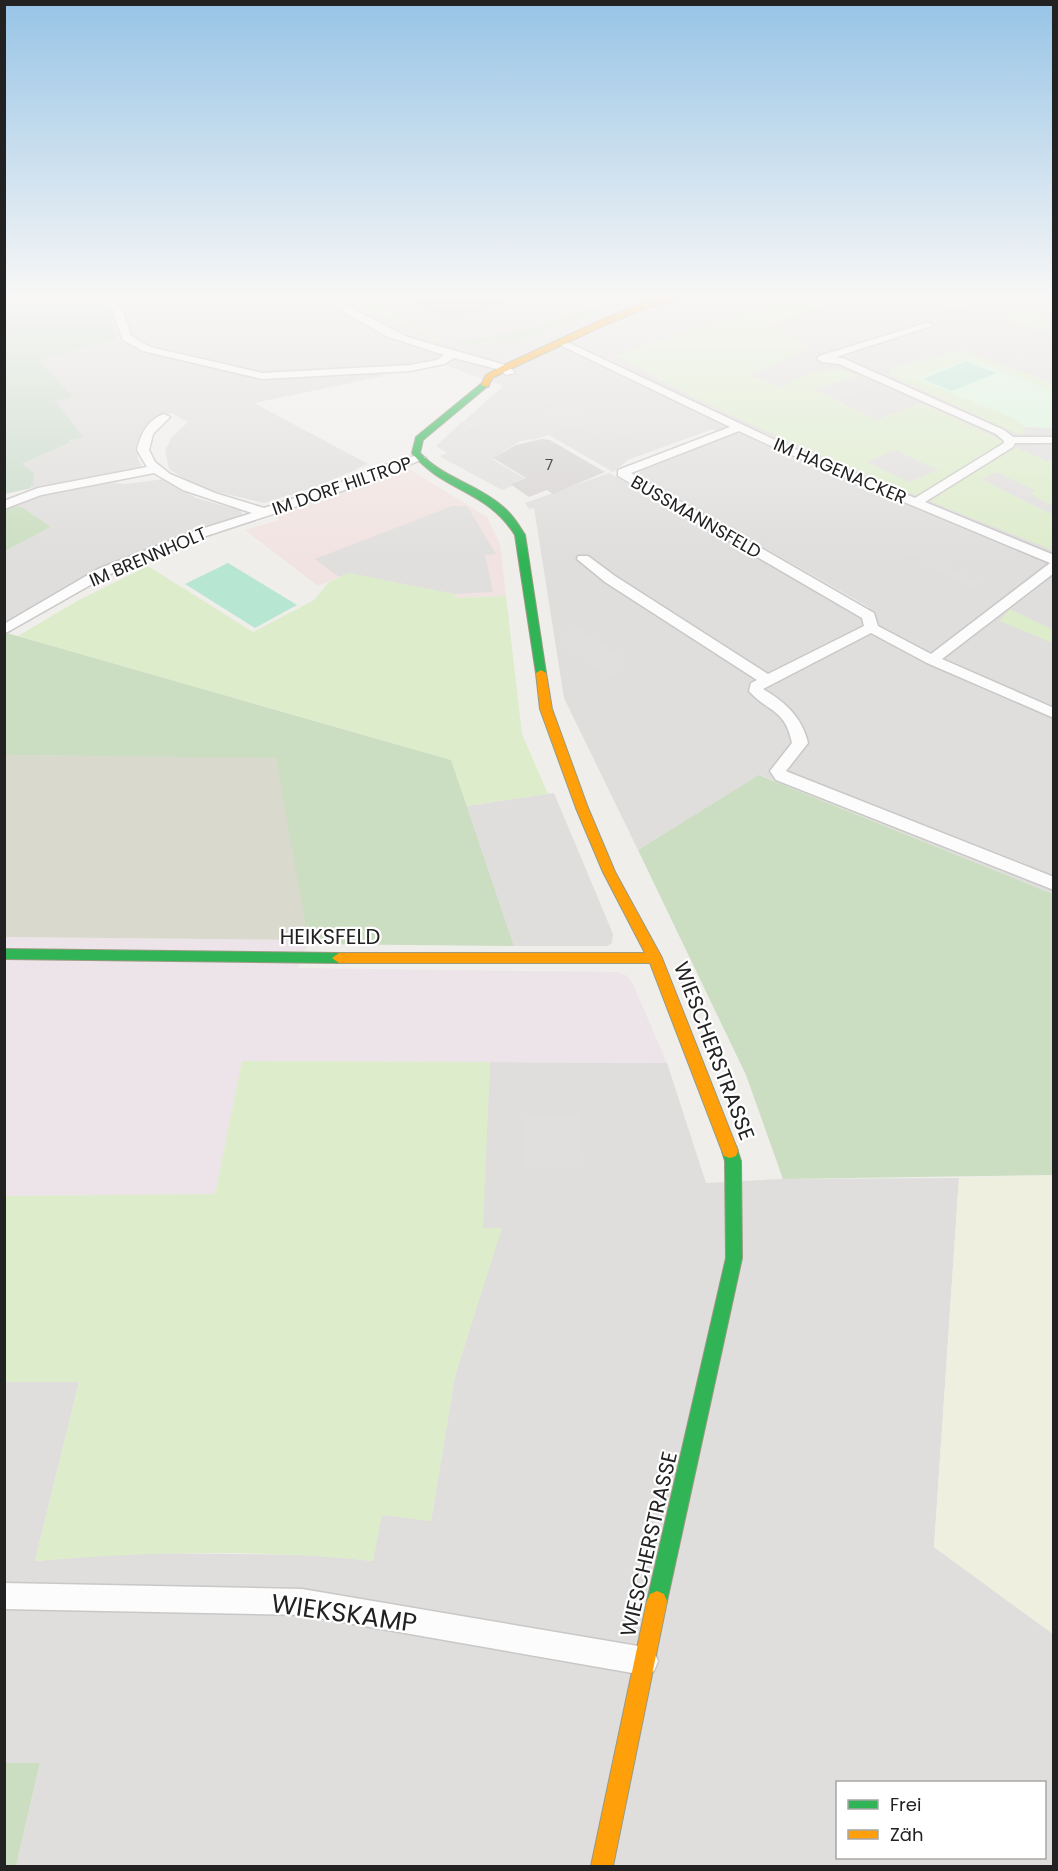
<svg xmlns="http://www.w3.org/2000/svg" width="1058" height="1871" font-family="Poppins,sans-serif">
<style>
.residential{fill:#dfdedc;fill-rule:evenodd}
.commercial{fill:#f1e3e1}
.industrial{fill:#ede4e9}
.construction{fill:#d9d9cd}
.farmland{fill:#efefdf}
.grass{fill:#ddeccb}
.forest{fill:#cbdec1}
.cemetery{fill:#cadbca}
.park{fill:#daf5da}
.pitch{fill:#b7e6d2}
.parking{fill:#e0dfde}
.building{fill:#d7d4d2}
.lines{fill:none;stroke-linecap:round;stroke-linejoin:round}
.street-casing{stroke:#c9c8c7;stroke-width:3}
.fast-casing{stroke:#999a82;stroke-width:2}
.slow-casing{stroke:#999a82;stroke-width:2}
.street{fill:#fdfcfc;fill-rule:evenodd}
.fast{fill:#30b455;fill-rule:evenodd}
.slow{fill:#ff9f0a;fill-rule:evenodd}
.labels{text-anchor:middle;stroke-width:4.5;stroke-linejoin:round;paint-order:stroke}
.far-number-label{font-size:15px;fill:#4f4e4e}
.far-street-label{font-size:18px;fill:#222;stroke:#fff}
.street-label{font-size:21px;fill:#222;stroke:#fff}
.near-street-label{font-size:26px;fill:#222;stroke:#fff}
</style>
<rect width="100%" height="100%" fill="#f0eeeb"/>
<!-- residential -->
<g class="residential">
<path d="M104,297H1053V894L760,775L638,850L564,698L534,508L529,509L525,503L609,473L856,615L870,608L638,476L641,471L724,438L712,429L628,460L613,472L549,435L522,441L463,422L503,386L439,363L379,372L384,376L254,403L368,464L319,486L264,503L197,487L169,469L165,450L172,437L188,422L171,413L155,419L138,449V459L142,467L134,472L113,477L32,488L22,464L71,442L54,401L72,396L39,360L117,339Z"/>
<path d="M165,479L196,498L240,510L243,515L84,578L5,625V551L51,527L16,506L34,495L106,482L124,484Z"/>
<path d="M554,793L613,934L612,943L607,946H514L466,806Z"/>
<path d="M490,1062L667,1063L706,1183L783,1179L959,1178L934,1547L1053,1634V1866H16L40,1764L5,1763V1382H79L35,1561L134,1553L317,1555L373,1561L381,1514L431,1521L455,1376L501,1228H482ZM838,1782H1044V1858H838Z"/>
</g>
<!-- commercial -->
<path class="commercial" d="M406,467L487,517L500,544L506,596L455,598V594L349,573L318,586L245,530L279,520L274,514Z"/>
<!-- industrial -->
<path class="industrial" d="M4,937L310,940L298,968L618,972L627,976L632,982L667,1063L242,1061L215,1194L5,1196Z"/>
<!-- construction -->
<path class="construction" d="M5,755L276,757L310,940L5,937Z"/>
<!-- farmland -->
<path class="farmland" d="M1053,1175V1634L934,1547L959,1178Z"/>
<!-- grass -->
<g class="grass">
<path d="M349,297H361L441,339L434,342L429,340L434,337L376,312L369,314L358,308L364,306Z"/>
<path d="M784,297L979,298L960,309L920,299H841L769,325L810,347L750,376L780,387C811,372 826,363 861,376L814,389L876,420L921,403L1047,461L1053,459V550C905,492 756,433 615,356L655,341L660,342L677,334L763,309Z"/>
<path d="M1013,308L1053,319V334L999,319Z"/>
<path d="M962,350L1053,383V392L970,358L916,378L1015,419L1024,428L1026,434H1018L889,375L892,368Z"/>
<path d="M148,566L253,632L314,600L329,582L349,573L455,594V598L506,596L522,734L548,794L466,806L451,760L18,636L77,601Z"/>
<path d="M1010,609L1053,630V643L1000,621Z"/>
<path d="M242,1061L490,1062L483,1228H502L455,1376L431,1521L382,1515L373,1561C261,1549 147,1552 35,1561L79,1382H5V1196L215,1194Z"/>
</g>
<!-- forest -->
<g class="forest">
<path d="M642,297H656C632,304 608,309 584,317C566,324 522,344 504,342C499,342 497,339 491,340C480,341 473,349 461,343L528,329L579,312Z"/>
<path d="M5,502L23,508L51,527L5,551Z"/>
<path d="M7,633L451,760L514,946L309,944L276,758L5,755L4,634Z"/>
<path d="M759,775L1053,894V1175L783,1179L746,1075L638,850Z"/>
<path d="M5,1763H40L16,1866H5Z"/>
</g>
<!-- cemetery -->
<path class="cemetery" d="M61,297L106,302L117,339L39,360L73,397L55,401L83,437L69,440L71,442L22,464L34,473L33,485L30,486L32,488L5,494V297Z"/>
<!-- park -->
<path class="park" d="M970,358L1053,392V428L1024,427L1015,419L915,378Z"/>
<!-- pitch -->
<g class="pitch">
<path d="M966,361L996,373L952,391L923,379Z"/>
<path d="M228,563L297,605L255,628L185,584Z"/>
</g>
<!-- parking -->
<g class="parking">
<path d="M786,359L815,370L780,387L749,375Z"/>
<path d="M856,377L876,385L836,400L813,389Z"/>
<path d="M541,392L565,408L572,407L594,421L532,440L527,438L520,441L492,459L524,478L510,484L512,486L502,490L439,456L447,453L436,446L462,422L473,426L479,422L497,428L557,410L535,395Z"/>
<path d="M616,415L642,429L608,442L582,428Z"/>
<path d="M1045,442L1053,446V458L1047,461L1020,449Z"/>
<path d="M895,450L938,470L909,482L867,462Z"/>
<path d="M997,472L1036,491L1030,494L1053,506V515L981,479Z"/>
<path d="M452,506H467L496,554L485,555L493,592L455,594L349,573L339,577L315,559Z"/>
<path d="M908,545L979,582L975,589L905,552Z"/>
<path d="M577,627L623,658L612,662L622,671L607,677L561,641L562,636Z"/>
<path d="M525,1114H580L583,1168H526Z"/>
</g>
<!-- building -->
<g class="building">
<path d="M404,297H508V302L451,321Z"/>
<path d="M542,439L550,440L605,472L553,494L547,490L529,497L510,484L526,478L493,458L516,445Z"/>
</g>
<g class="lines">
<defs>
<g id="street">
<path d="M104,297H113L123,312L131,336L150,347L262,373L410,365L437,360L444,355L386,336L319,297H331L407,337L509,366L515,373L506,375L501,370L454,358L444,364L410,371L262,379L143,351L123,340L113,312Z"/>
<path d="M926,323L934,325L836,357L845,359L1004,430L1013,437H1054V443H1015L1013,447L925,502L1054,555V573L942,659L1054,708V718L927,663L871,633L763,689C785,702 802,717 808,743L786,771L788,772L1054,877V890L776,780L770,771L792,743C785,708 767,712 749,691L751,683L757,680L605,582L577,559L578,556H588L615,576L768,674L864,626L862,618L618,476V470L730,427L560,345L569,343L790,447L915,498L1004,443V441L996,434L839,364L822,362L817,359L819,356ZM739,431L782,451L1050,563L931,654L878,626L874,613L631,473Z"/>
<path d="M164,414L170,417L153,434L149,450L155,462L170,474L215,493L264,508L326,488L401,459L420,455L426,458L334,494L203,537L108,575L4,634V624L98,569L195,531L252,513L183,490L154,473L41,495L4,509V501L38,488L147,467L137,450C141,434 147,420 164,414Z"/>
<path d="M4,1583L302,1589L644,1647L654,1651L658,1661L654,1671L644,1675L302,1615L4,1609Z"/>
</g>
<g id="fast">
<path d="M482,383L489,385L423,440L420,453C443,478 477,484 502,506C512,514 518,524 525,535L546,673L541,676L536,673L515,535C486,489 443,492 412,453L416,437Z"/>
<path d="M4,949L339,953L346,958L339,963L4,959Z"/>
<path d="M730,1144L736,1146L741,1161L742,1258L667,1601L664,1608L657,1611L650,1608L647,1601L726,1258L725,1161L722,1151L724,1146Z"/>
</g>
<g id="slow">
<path d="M669,297H683L647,308L607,324L508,370L492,378L488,387L481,385L486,375L502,366L601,320L641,304Z"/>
<path d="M541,670L546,673L552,709L588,808L615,872L662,958L738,1151L736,1156L730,1158L724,1156L722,1151L650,963H339L332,958L339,953H645L603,872L576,808L540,709L536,673Z"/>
<path d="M657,1591L664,1594L667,1601L613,1866H591L647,1601L650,1594Z"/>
</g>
</defs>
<!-- street casing -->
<use href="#street" class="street-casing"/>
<!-- fast casing -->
<use href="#fast" class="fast-casing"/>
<!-- slow casing -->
<use href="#slow" class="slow-casing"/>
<!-- street -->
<use href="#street" class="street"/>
<!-- fast -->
<use href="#fast" class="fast"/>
<!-- slow -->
<use href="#slow" class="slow"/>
</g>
<!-- sky -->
<linearGradient id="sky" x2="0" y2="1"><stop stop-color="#97c4e6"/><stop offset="0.53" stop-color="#f8f7f6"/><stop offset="1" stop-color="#f8f7f6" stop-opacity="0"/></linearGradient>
<rect width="1058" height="559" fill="url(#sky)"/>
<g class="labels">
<!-- far-number labels -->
<g class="far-number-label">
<text x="549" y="470">7</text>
</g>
<!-- far-street labels -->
<g class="far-street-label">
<text transform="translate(840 471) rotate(23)" y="6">IM HAGENACKER</text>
<text transform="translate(342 486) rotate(-19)" y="6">IM DORF HILTROP</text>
<text transform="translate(696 517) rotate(30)" y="6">BUSSMANNSFELD</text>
<text transform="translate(148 557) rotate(-23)" y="6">IM BRENNHOLT</text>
</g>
<!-- street labels -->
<g class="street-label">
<text x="330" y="944">HEIKSFELD</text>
<text transform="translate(714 1051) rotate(69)" y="7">WIESCHERSTRASSE</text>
<text transform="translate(649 1544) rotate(-77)" y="7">WIESCHERSTRASSE</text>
</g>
<!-- near-street labels -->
<g class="near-street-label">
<text transform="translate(344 1613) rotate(8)" y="9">WIEKSKAMP</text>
</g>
</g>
<!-- border -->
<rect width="1058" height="1871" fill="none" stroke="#222222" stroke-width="12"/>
<!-- legend -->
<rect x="836" y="1781" width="210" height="78" fill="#ffffff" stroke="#a7a7a7" stroke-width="1.5"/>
<rect x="848" y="1800" width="30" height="9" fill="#30b455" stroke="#a7a7a7" stroke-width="1.5"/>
<text x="890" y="1811" font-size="18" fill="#222222">Frei</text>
<rect x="848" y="1830" width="30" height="9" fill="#ff9f0a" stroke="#a7a7a7" stroke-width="1.5"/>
<text x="890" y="1841" font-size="18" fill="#222222">Zäh</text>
</svg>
